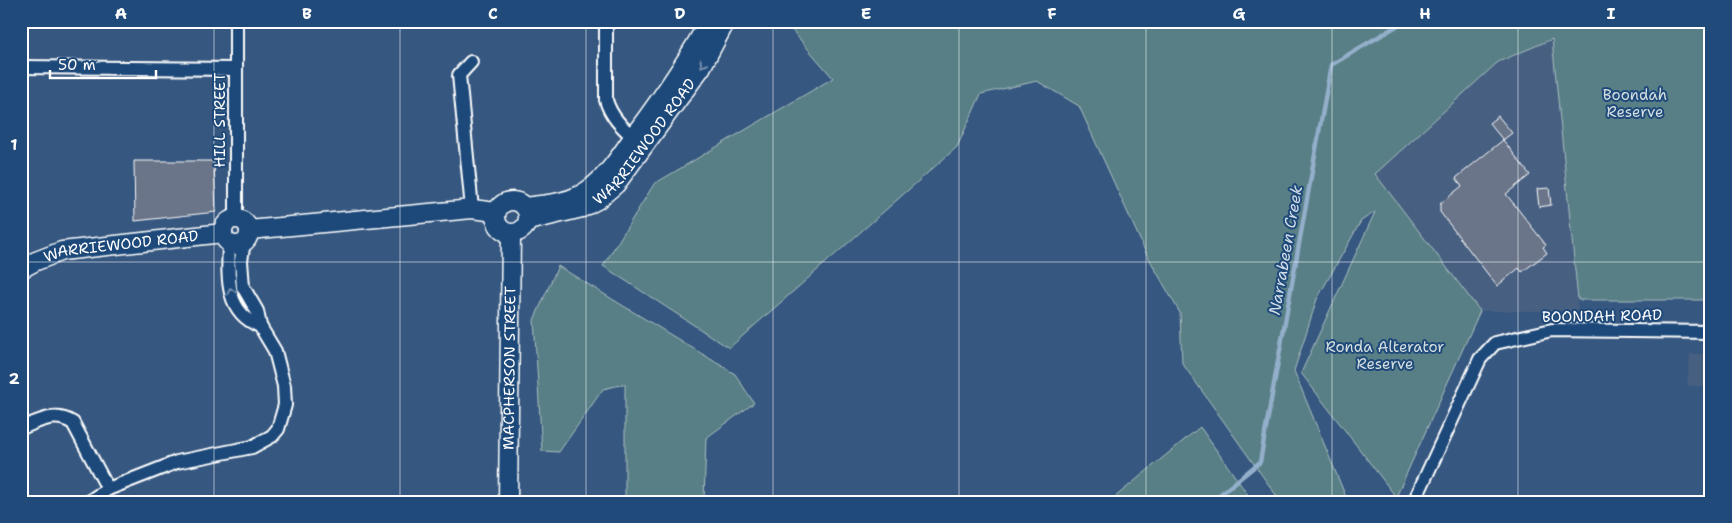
<svg xmlns="http://www.w3.org/2000/svg" width="1732" height="523" font-family="'Shantell Sans',sans-serif">
<style>
.built{fill:#466082}
.green{fill:#587f85;stroke:#acbfc2}
.lines{fill:none;stroke-linecap:round;stroke-linejoin:round}
.stream{stroke:#94afcb;stroke-width:4.5}
.building{fill:#6b748a;stroke:#fff}
.street-casing{stroke:#fff;stroke-width:16}
.secondary-casing{stroke:#fff;stroke-width:21}
.street{stroke:#1f4a7a;stroke-width:12}
.secondary{stroke:#1f4a7a;stroke-width:18}
.oneway{stroke:#7992af}
.grid{fill:none;stroke:#fff;stroke-width:1;stroke-opacity:0.55}
.labels{text-anchor:middle;stroke-width:4;stroke-linejoin:round;paint-order:stroke}
.park-label{font-size:15px;fill:#d5dfe0;stroke:#1f4a7a}
.street-label{font-size:15px;fill:#fff;stroke:#1f4a7a}
.water-label{font-size:16px;font-style:italic;fill:#d2dee9;stroke:#1f4a7a}
.neatline{fill:none;stroke:#fff;stroke-width:2}
.grid-label{font-size:16px;text-anchor:middle;font-weight:bold;fill:#fff}
</style>
<rect width="100%" height="100%" fill="#36577f"/>
<filter id="ink" filterUnits="userSpaceOnUse"><feTurbulence type="fractalNoise" baseFrequency=".02" numOctaves="2"/><feDisplacementMap in="SourceGraphic" scale="10" xChannelSelector="R" yChannelSelector="G"/><feConvolveMatrix kernelMatrix="1 2 1 2 8 2 1 2 1" color-interpolation-filters="sRGB"/></filter>
<g filter="url(#ink)">
<!-- built -->
<g class="built">
<path d="M1553,39L1578,311H1480L1375,174L1498,62Z"/>
<path d="M1690,354H1711V386H1687Z"/>
</g>
<!-- green -->
<g class="green">
<path d="M784,21H1711V300H1578L1552,39L1498,62L1375,174L1480,311L1396,497L1301,373L1375,212L1361,221L1317,299L1294,371L1348,502H1281L1182,363L1180,313L1147,255L1079,106L1037,81L981,94L957,147L729,348L603,266L654,184L833,78Z"/>
<path d="M558,266L735,374L754,403L706,438L704,502H625V384L603,389L559,452L542,451L534,320Z"/>
<path d="M1200,427L1253,502H1109Z"/>
</g>
<g class="lines">
<!-- stream -->
<path class="stream" d="M1211,502L1260,462L1331,65L1405,21"/>
</g>
<!-- building -->
<g class="building">
<path d="M1498,116L1512,133L1503,140L1489,123Z"/>
<path d="M1503,140L1530,175L1506,194L1546,245L1543,247L1547,253L1522,272L1519,268L1497,286L1440,212V204L1462,186L1456,178Z"/>
<path d="M134,161H214L216,212L135,221Z"/>
<path d="M1549,188L1551,205L1539,207L1537,189Z"/>
</g>
<g class="lines">
<defs>
<g id="street">
<path d="M606,21V100C611,118 625,131 639,141"/>
<path d="M471,62L459,75L472,209"/>
<path d="M21,67L236,69"/>
<path d="M236,219V21"/>
<path d="M229,243C228,275 224,312 260,326"/>
<path d="M21,428C40,421 55,411 73,423L108,489"/>
<path d="M88,502L108,489L177,462L252,447L272,436L278,429L285,405L284,386L275,351L260,326L257,311L243,287L241,261L244,241"/>
<path d="M1414,502L1480,359L1495,343L1552,330L1711,332"/>
</g>
<g id="secondary">
<circle cx="512" cy="217" r="16"/>
<path d="M525,207C544,204 562,204 580,195C606,181 622,153 638,130C664,95 688,60 709,21"/>
<circle cx="236" cy="232" r="13"/>
<path id="s1" d="M528,221L582,208L597,200L616,184L701,68L726,21"/>
<path d="M249,230L472,209L496,212"/>
<path id="s2" d="M21,269L36,261L62,251L223,233"/>
<path id="s3" d="M508,502L511,234"/>
</g>
</defs>
<!-- street casing -->
<use href="#street" class="street-casing"/>
<!-- secondary casing -->
<use href="#secondary" class="secondary-casing"/>
<!-- street -->
<use href="#street" class="street"/>
<!-- secondary -->
<use href="#secondary" class="secondary"/>
</g>
<!-- one-way arrows -->
<defs><path id="oneway-chevron" d="M-2-3.5L2.5 0L-2 3.5" fill="none" stroke-width="1.6" stroke-linecap="round" stroke-linejoin="round" transform="scale(1.25)"/></defs>
<g class="oneway">
<use href="#oneway-chevron" transform="translate(703 64) rotate(122)"/>
<use href="#oneway-chevron" transform="translate(231 291) rotate(-105)"/>
</g>
</g>
<!-- grid -->
<path class="grid" d="M214,21V502M400,21V502M586,21V502M773,21V502M959,21V502M1146,21V502M1332,21V502M1518,21V502M21,262H1711"/>
<g class="labels">
<!-- park labels -->
<g class="park-label">
<text x="1635" y="100">Boondah<tspan x="1635" dy="17">Reserve</tspan></text>
<text x="1385" y="352">Ronda Alterator<tspan x="1385" dy="17">Reserve</tspan></text>
</g>
<!-- street labels -->
<g class="street-label">
<text transform="translate(220 120) rotate(-90)" y="5">HILL STREET</text>
<text dy="5" stroke="none"><textPath href="#s1" startOffset="148">WARRIEWOOD ROAD</textPath></text>
<text dy="5" stroke="none"><textPath href="#s2" startOffset="104">WARRIEWOOD ROAD</textPath></text>
<text transform="translate(1602 316) rotate(-1)" y="5">BOONDAH ROAD</text>
<text dy="5" stroke="none"><textPath href="#s3" startOffset="134">MACPHERSON STREET</textPath></text>
</g>
<!-- water labels -->
<g class="water-label">
<text transform="translate(1285 250) rotate(-80)" y="6">Narrabeen Creek</text>
</g>
</g>
<!-- margin -->
<rect width="1732" height="523" fill="none" stroke="#1f4a7a" stroke-width="55"/>
<!-- scale -->
<path d="M50 70v8h106v-8" fill="none" stroke="#ffffff" stroke-width="2.5"/>
<text x="58" y="70" font-size="15" fill="#ffffff" stroke="#1f4a7a" stroke-width="4" paint-order="stroke">50 m</text>
<rect x="28" y="28" width="1676" height="468" class="neatline"/>
<g class="grid-label">
<text x="121" y="19">A</text>
<text x="307" y="19">B</text>
<text x="493" y="19">C</text>
<text x="680" y="19">D</text>
<text x="866" y="19">E</text>
<text x="1052" y="19">F</text>
<text x="1239" y="19">G</text>
<text x="1425" y="19">H</text>
<text x="1611" y="19">I</text>
<text x="14" y="150">1</text>
<text x="14" y="384">2</text>
</g>
</svg>
